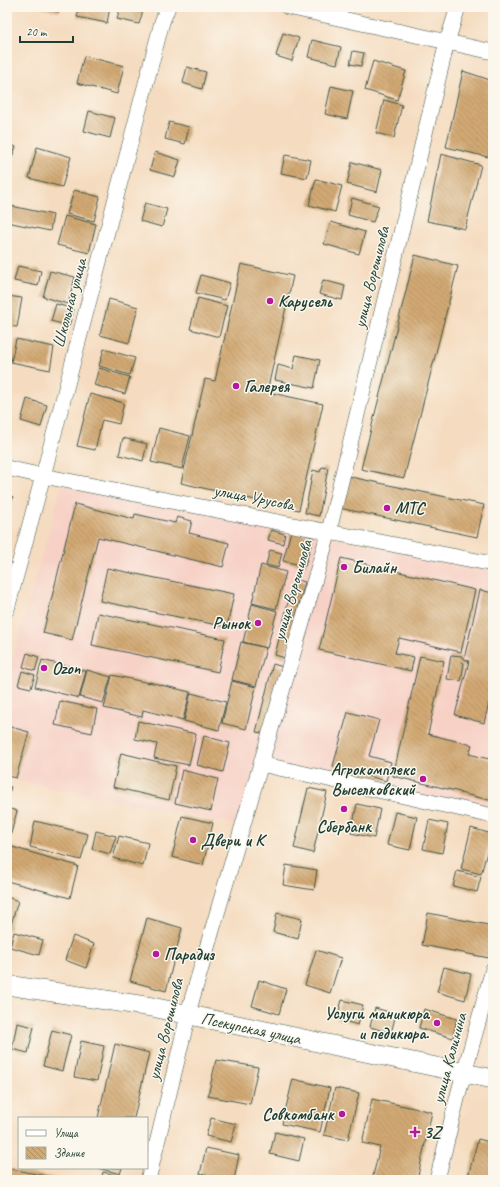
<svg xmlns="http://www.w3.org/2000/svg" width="500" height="1187" font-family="Caveat,sans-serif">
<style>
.built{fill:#f7d1c6}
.building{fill:url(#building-back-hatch)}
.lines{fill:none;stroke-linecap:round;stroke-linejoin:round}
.minor-casing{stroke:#3f5549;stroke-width:16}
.tertiary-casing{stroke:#3f5549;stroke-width:20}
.minor{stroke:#fff;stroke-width:15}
.tertiary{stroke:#fff;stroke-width:19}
.poi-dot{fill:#b5179e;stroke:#fbf7ec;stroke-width:1.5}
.labels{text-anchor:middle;stroke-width:3;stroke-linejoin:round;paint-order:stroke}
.street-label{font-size:17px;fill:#1f3d34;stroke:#fbf7ec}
.poi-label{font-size:17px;font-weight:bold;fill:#1f3d34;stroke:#fbf7ec;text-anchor:start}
</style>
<defs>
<pattern id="building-back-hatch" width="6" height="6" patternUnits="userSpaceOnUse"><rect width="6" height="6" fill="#d2a973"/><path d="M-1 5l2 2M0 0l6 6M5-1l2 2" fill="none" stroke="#aa8b5f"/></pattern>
</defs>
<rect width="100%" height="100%" fill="#fbf7ec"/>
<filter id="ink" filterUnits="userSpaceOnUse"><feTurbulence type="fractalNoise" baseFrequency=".025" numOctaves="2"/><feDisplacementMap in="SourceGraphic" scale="8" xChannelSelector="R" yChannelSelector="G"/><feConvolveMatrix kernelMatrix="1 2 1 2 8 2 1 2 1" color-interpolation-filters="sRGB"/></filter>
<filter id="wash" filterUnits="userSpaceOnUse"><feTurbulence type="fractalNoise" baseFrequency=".012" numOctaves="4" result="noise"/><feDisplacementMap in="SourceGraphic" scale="16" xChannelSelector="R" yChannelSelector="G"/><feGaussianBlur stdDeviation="0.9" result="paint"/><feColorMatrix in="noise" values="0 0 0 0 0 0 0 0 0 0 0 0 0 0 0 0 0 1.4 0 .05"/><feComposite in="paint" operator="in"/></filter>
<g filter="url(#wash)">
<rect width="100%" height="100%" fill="#f5dcc0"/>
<!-- built -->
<path class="built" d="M62,485L493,569V815L266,760L249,827L7,779V677Z"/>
<g id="blocks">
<!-- building -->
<g class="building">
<path d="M37,7H60L59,12Z"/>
<path d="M79,7H110L107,23L77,17Z"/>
<path d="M120,7H144L139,24L117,19Z"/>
<path d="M283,33L299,38L292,61L276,56Z"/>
<path d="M312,40L341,47L337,64L308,57Z"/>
<path d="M353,51L364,53L361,66L350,64Z"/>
<path d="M84,56L124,66L117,94L77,83Z"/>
<path d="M373,61L406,71L397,100L365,90Z"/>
<path d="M187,67L206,72L202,89L183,83Z"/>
<path d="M463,71L493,81V136L488,157L446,147Z"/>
<path d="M331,86L353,91L347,119L325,114Z"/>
<path d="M384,100L402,105L394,138L376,133Z"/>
<path d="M89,111L115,118L110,138L84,131Z"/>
<path d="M169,122L189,127L185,144L165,139Z"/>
<path d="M7,143L16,147L7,169Z"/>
<path d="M37,147L71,157L62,187L29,178Z"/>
<path d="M155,152L180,160L175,177L150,170Z"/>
<path d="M441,154L481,165L465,229L427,221Z"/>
<path d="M285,155L311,160L307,178L281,173Z"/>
<path d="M352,162L382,170L377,192L347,184Z"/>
<path d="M316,179L342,186L335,212L309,205Z"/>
<path d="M74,190L100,197L94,221L67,214Z"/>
<path d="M352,198L379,206L373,222L348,215Z"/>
<path d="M145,203L167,209L162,227L140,221Z"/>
<path d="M7,205L53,215L50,231L7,222Z"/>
<path d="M65,216L96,224L89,253L57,245Z"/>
<path d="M331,222L365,232L359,254L324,244Z"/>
<path d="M415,255L458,266L404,478L361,469Z"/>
<path d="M241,264L293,276L267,392L323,404L299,510L181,483L205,379L215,381Z"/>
<path d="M18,266L41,271L38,286L14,281Z"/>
<path d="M50,271L75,277L68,304L43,297Z"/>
<path d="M201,275L230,283L225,300L196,293Z"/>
<path d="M323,280L345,286L342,300L319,294Z"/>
<path d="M7,296L22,298L17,327L7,326Z"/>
<path d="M198,298L227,306L219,337L190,329Z"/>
<path d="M109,299L138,307L129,343L100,335Z"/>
<path d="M56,304L74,309L69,326L51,321Z"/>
<path d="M16,339L54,347L50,370L11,362Z"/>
<path d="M104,349L135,358L130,375L99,366Z"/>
<path d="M296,355L320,360L314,388L275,380L278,365L293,369Z"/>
<path d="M99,368L130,377L125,394L94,385Z"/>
<path d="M90,394L124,403L119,424L102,420L95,450L77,446Z"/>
<path d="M27,399L47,405L41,427L21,421Z"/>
<path d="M159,428L190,436L182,469L151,462Z"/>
<path d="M123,438L147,444L143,461L119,455Z"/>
<path d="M322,467L328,468L319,516L305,513L313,470L320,472Z"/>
<path d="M346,476L484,505L477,537L339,508Z"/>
<path d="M7,495L13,497L7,516Z"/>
<path d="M75,504L134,519L135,514L175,523L177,517L192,521L189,533L229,543L223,567L98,537L72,640L43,633Z"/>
<path d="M271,530L285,534L283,544L268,540Z"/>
<path d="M291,531L313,537L305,566L283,561Z"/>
<path d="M270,550L282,553L278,568L266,565Z"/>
<path d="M341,558L475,590L461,652L399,638L395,653L414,657L411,671L319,650Z"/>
<path d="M261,565L286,572L276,609L252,603Z"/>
<path d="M107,568L234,594L227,627L100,601Z"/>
<path d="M294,579L305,582L285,658L275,655Z"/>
<path d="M480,590L493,593V687L484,723L455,715L469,661L464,659Z"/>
<path d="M252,604L277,611L267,648L243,642Z"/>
<path d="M98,613L225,639L218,672L92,645Z"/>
<path d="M241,642L266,648L256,686L232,680Z"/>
<path d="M27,653L39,657L35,671L23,667Z"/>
<path d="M451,655L462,656L461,662L464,663L461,681L447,679Z"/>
<path d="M420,656L444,661L428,734L472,745L469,754L493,760V801L460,793V792L393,776Z"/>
<path d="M42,660L86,671L79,698L35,687Z"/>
<path d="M273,664L283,667L267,734L256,732Z"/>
<path d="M87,670L111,677L103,703L80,697Z"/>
<path d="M22,671L35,675L31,688L18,685Z"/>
<path d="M112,675L149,683V682L190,692L183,720L143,710L142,717L104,708Z"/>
<path d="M232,681L256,687L246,729L222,723Z"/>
<path d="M191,693L226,702L219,730L184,721Z"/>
<path d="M60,701L97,709L92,733L55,725Z"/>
<path d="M348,712L379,720L369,756L391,762L386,781L333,766Z"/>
<path d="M138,721L196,734L189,765L154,758L157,744L135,739Z"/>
<path d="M7,726L29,732L16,778L7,776Z"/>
<path d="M204,736L230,743L223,772L197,765Z"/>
<path d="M121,753L176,766L169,800L113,787Z"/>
<path d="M182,770L218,779L211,811L175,803Z"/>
<path d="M7,786L11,787L7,799Z"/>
<path d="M308,788L327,792L313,853L294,848Z"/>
<path d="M357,804L380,809L374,838L351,833Z"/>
<path d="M7,808L17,811L9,841H7Z"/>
<path d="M395,812L417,817L410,850L387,845Z"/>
<path d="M182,816L213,823L203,865L172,857Z"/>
<path d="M429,820L448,824L442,853L423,849Z"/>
<path d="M35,821L88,834L81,860L30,847Z"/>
<path d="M471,828L492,834L481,874L461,869Z"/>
<path d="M96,831L116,836L110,854L92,849Z"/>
<path d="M119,836L148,843L143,866L113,858Z"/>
<path d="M12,847L78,866L70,898L7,881V868Z"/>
<path d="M286,865L317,870L314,890L283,885Z"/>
<path d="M457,871L481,877L477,892L453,886Z"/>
<path d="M7,897L18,901L9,931L7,930Z"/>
<path d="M277,913L302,919L298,939L273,932Z"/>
<path d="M428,913L493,926V939L489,958L422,945Z"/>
<path d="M147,918L182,928L166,991L130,981Z"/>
<path d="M14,932L43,940L39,955L10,947Z"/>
<path d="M7,936H10L8,946H7Z"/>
<path d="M73,936L94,944L86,968L65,960Z"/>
<path d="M316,950L341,958L330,993L305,985Z"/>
<path d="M444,967L471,974L465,1000L437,992Z"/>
<path d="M259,980L286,989L279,1014L252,1006Z"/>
<path d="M342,1000L363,1005L358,1025L337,1019Z"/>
<path d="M375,1008L396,1014L391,1033L370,1027Z"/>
<path d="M424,1009L457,1019L453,1038L419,1028Z"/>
<path d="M17,1023L34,1027L28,1053L12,1049Z"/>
<path d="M52,1030L71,1035L62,1071L43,1066Z"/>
<path d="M81,1041L104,1046L97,1081L74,1077Z"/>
<path d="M115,1044L149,1053L134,1118H98Z"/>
<path d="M216,1060L258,1067L250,1104L208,1096Z"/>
<path d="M293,1079L330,1088L320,1132L282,1124Z"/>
<path d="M335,1088L359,1093L348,1140L324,1135Z"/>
<path d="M372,1099L432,1112L417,1180H372L380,1147L362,1143Z"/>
<path d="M211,1118L236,1124L231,1142L206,1136Z"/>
<path d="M275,1132L304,1139L299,1161L270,1154Z"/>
<path d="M478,1139L493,1143V1180H467Z"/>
<path d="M206,1148L239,1155L234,1180L200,1174Z"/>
<path d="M7,1168L60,1179V1180H7Z"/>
<path d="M98,1168H122L120,1174Z"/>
<path d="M103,1172L119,1176L118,1180H101Z"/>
</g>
</g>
</g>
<g filter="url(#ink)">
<use href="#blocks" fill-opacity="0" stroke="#3f5549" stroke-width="1"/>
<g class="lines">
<defs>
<g id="minor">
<path d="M288,7L493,52"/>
<path d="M7,468L43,476L493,564"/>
<path d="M7,609L43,476L162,22L168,7"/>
<path d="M261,764L493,816"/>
<path d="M148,1180L192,999L329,531L447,42L458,7"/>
<path d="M437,1180L459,1091L493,969"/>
</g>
<path id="tertiary" d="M7,985L152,1007L493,1079"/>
</defs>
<!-- minor casing -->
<use href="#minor" class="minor-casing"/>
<!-- tertiary casing -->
<use href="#tertiary" class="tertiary-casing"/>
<!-- minor -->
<use href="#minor" class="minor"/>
<!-- tertiary -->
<use href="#tertiary" class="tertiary"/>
</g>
</g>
<!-- markers -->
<g class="poi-dot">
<circle cx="270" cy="301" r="4"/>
<circle cx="236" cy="386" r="4"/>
<circle cx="387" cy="508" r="4"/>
<circle cx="344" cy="567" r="4"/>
<circle cx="258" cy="623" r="4"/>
<circle cx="44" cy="668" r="4"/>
<circle cx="423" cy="779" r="4"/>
<circle cx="344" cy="809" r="4"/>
<circle cx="193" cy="840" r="4"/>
<circle cx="156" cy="954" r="4"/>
<circle cx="437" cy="1023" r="4"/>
<circle cx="342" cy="1114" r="4"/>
<path d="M413 1126h4v4h4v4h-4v4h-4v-4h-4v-4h4z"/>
</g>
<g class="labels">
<!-- street labels -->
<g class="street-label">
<text transform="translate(371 277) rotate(-76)" y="6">улица Ворошилова</text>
<text transform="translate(69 303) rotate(-75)" y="6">Школьная улица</text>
<text transform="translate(254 497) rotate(11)" y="6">улица Урусова</text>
<text transform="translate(292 590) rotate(-74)" y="6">улица Ворошилова</text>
<text transform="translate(251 1028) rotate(12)" y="6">Псекупская улица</text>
<text transform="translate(165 1029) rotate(-76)" y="6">улица Ворошилова</text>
<text transform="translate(449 1058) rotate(-75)" y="6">улица Калинина</text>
</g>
<!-- poi labels -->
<g class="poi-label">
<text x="278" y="307">Карусель</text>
<text x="244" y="392">Галерея</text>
<text x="395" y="514">МТС</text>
<text x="352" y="573">Билайн</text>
<text x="250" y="629" text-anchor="end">Рынок</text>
<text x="52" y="674">Ozon</text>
<text x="415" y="775" text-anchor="end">Агрокомплекс<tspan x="415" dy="20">Выселковский</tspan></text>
<text x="344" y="832" text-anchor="middle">Сбербанк</text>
<text x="201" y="846">Двери и К</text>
<text x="164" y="960">Парадиз</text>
<text x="429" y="1019" text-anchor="end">Услуги маникюра<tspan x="429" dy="20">и педикюра.</tspan></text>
<text x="334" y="1120" text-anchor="end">Совкомбанк</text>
<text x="424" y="1138">3Z</text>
</g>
</g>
<!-- margin -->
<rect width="500" height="1187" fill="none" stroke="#fbf7ec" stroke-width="24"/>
<!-- legend -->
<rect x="18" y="1117" width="130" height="52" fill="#fbf7ec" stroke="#a3ada2"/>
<rect x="26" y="1130" width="20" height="6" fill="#ffffff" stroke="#a3ada2"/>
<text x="54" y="1137" font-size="12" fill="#1f3d34">Улица</text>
<rect x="26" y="1147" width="20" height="12" fill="url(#building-back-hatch)" stroke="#a3ada2"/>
<text x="54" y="1157" font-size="12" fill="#1f3d34">Здание</text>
<!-- scale -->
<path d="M20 36v6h53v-6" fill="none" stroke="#1f3d34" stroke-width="2"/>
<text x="26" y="36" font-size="12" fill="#1f3d34" stroke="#fbf7ec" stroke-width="3" paint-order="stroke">20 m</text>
</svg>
